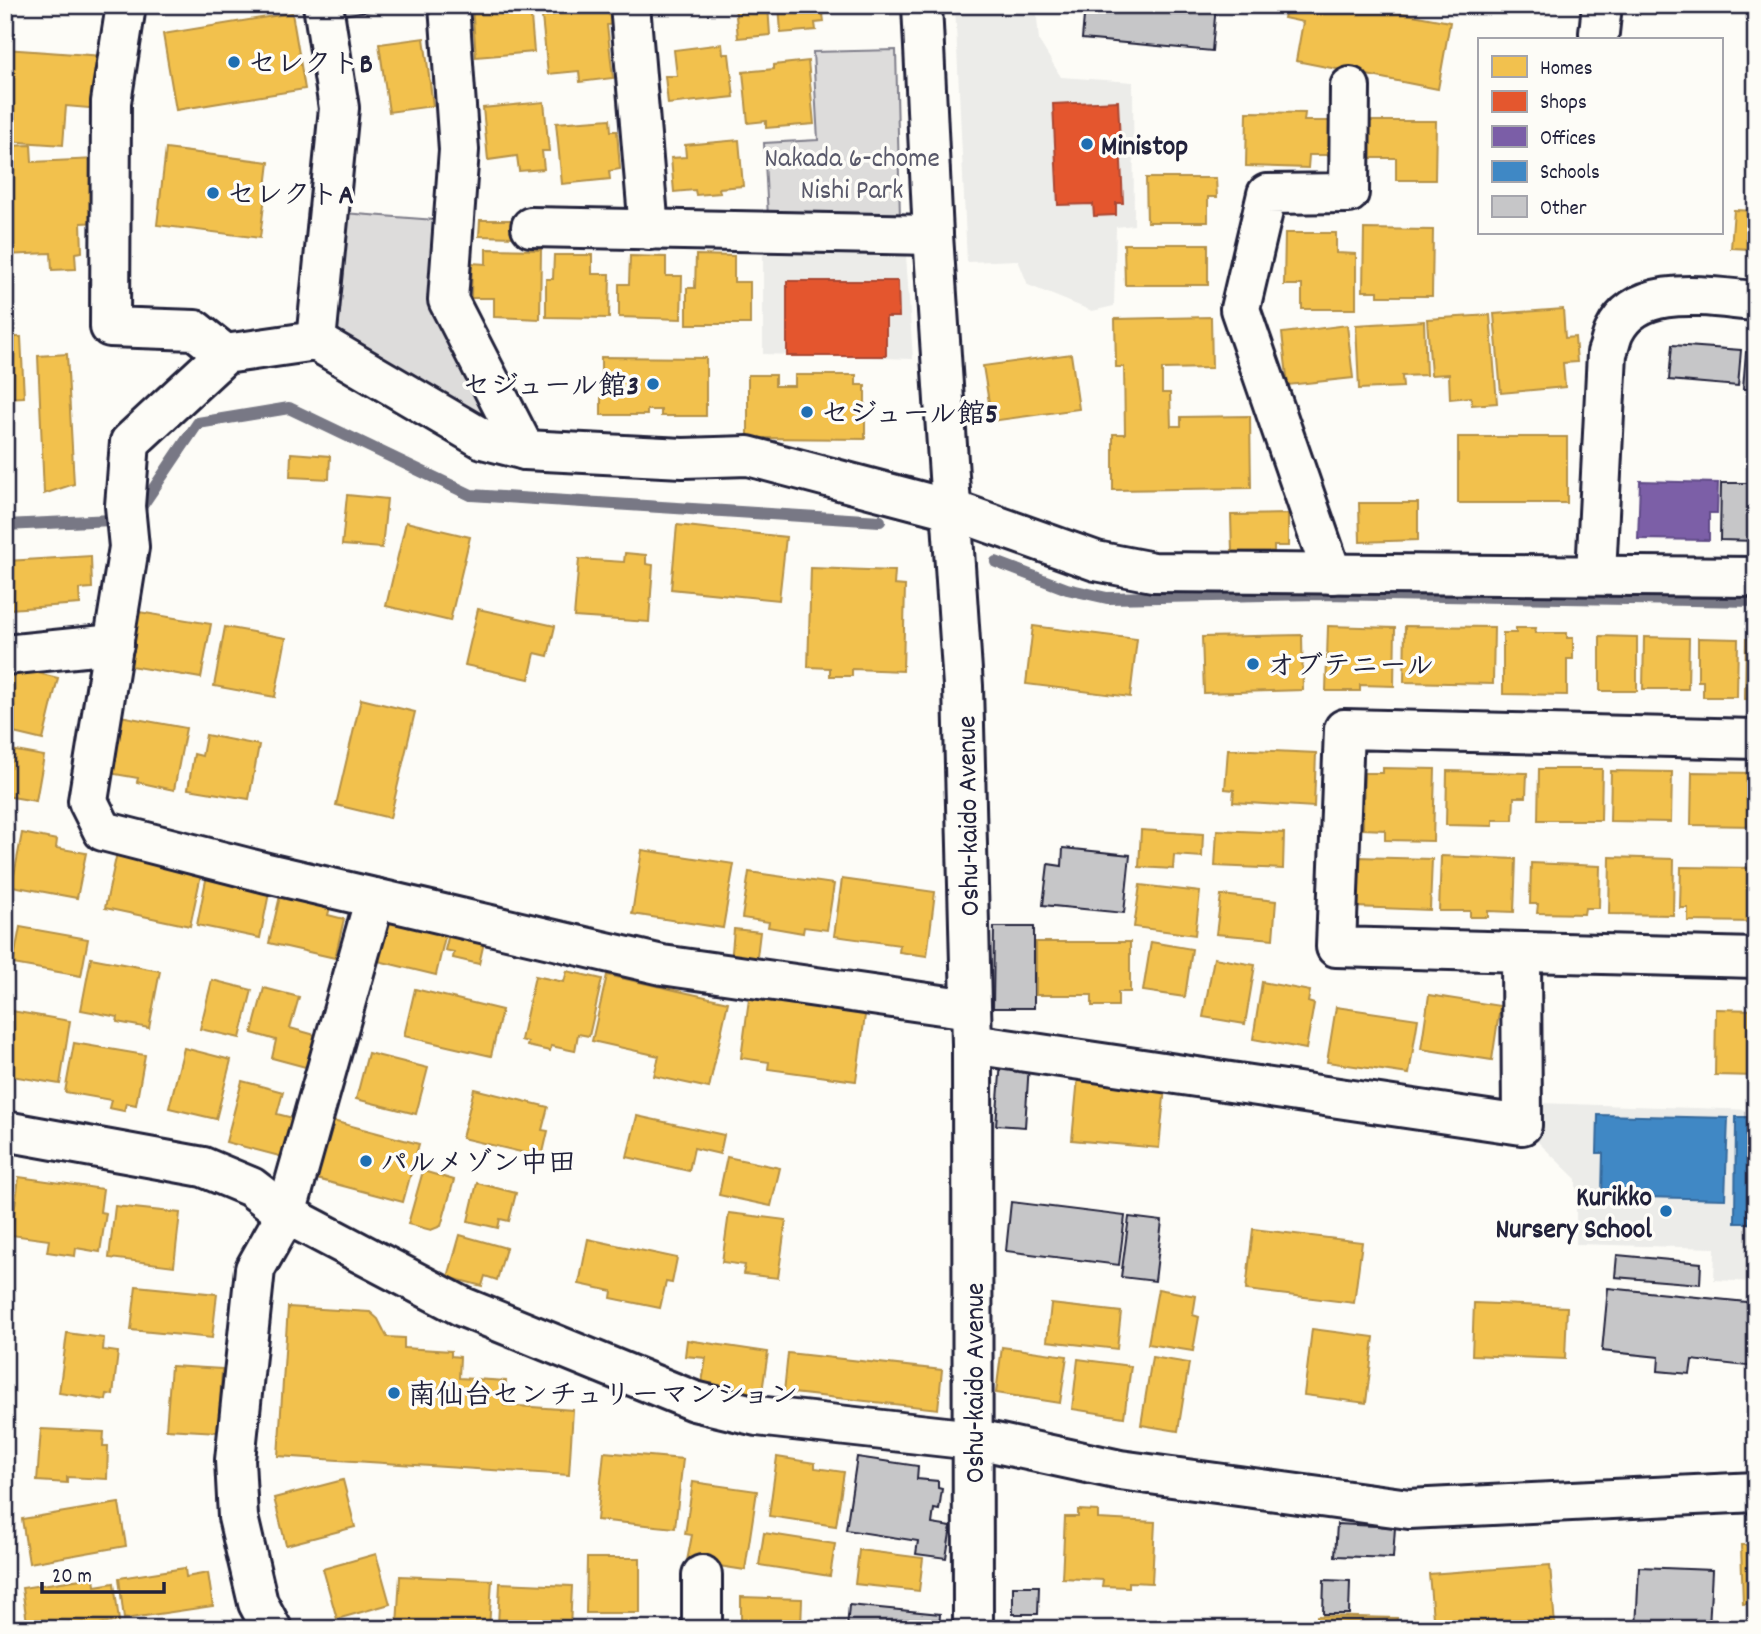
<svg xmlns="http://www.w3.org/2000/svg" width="1761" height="1634" font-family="Dekko,'Klee One',sans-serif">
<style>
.built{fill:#ecece9}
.green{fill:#dddcdb;stroke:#807f8b;stroke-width:2}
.homes{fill:#f2c14e;stroke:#b49148;stroke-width:2}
.shops{fill:#e4572e;stroke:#aa4732;stroke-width:2}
.offices{fill:#7b5ea7;stroke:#604c87;stroke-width:2}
.schools{fill:#3f88c5;stroke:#36699c;stroke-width:2}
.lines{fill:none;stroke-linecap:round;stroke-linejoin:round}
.stream{stroke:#787885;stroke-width:12}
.building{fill:#c6c6c8;stroke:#22223b;stroke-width:2}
.street-casing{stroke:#22223b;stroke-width:44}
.secondary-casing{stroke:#22223b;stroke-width:44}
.street{stroke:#fdfcf7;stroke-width:38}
.secondary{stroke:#fdfcf7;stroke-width:38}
.poi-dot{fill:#1f6fb2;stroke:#fdfcf7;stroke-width:2.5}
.labels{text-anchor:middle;stroke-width:7;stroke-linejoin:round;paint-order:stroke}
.poi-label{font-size:28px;font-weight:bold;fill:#22223b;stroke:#fdfcf7;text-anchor:start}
.park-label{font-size:28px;fill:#5a5a6b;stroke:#fdfcf7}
.street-label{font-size:28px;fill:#22223b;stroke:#fdfcf7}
</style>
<rect width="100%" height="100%" fill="#fdfcf7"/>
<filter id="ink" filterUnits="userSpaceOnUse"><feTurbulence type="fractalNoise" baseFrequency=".0143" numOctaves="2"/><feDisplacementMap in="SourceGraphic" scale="14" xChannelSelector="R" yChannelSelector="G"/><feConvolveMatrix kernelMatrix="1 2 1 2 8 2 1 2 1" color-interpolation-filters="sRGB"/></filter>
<g filter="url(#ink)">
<!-- built -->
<g class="built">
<path d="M955,5H1036L1039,41L1061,77L1133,82L1134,225L1116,227L1114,306L1092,311L1028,285L1018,260L967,262Z"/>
<path d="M763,251L906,255L913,359L763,354Z"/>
<path d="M1538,1103L1756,1110V1282L1714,1280L1715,1248L1576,1244V1179L1536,1140Z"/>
</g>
<!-- green -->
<g class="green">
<path d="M896,50L900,219L768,217L764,143L818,140L813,52Z"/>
<path d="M343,213L435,220L430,299L491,432L334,341Z"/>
</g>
<!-- homes -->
<g class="homes">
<path d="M472,5H530L534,52L476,57Z"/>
<path d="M553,5H613L615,24L607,25L613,78L580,82L579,71L548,74L542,17L554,15Z"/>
<path d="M735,5H768L770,35L738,38Z"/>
<path d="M779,5H822L824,22L815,23L816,30L781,33Z"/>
<path d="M829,5H885V7L830,12Z"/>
<path d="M1287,5H1359L1450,22L1438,89L1296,61L1303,22L1284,18Z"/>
<path d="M292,13L305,89L176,110L163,34Z"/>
<path d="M424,38L433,106L389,112L379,44Z"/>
<path d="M722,44L723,54H729L734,97L668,104L665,76H677L674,50Z"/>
<path d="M5,49L103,56L100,109L66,106L63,145L5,141L8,83H5Z"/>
<path d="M808,61L814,124L766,128V121L748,123L743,72L774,69V65Z"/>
<path d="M544,102L549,151H542L544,169L519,171L517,156L488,160L483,108Z"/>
<path d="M1247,112L1305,113L1304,121H1330L1329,155H1309L1308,168L1246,166Z"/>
<path d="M610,119L611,131H617L620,169L609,171L610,179L562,184L556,123Z"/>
<path d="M1369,121H1436L1435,180H1396V158H1368Z"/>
<path d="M739,140L743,186L719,188L720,193L696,195L695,190L674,192L671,158L686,157L685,145Z"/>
<path d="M31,145L32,162L96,159L98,222L81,223L82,252L75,253L76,269L52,270L51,253L5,255V146Z"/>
<path d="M166,149L269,162L260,238L157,225Z"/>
<path d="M1146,178H1216L1217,197H1208V222H1147Z"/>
<path d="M1734,210L1756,211V257H1750L1751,249L1731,248Z"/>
<path d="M480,220H516L515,237L479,236Z"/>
<path d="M1364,229L1433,230L1432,296H1378V291H1363Z"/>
<path d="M1285,233H1336V253L1356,254V309H1302V285H1284Z"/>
<path d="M1124,244H1208V285H1125Z"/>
<path d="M486,249L541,250L540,319L494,317V298H471L472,263L486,264Z"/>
<path d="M554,255H592V274H610L609,318L546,317V279H553Z"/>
<path d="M696,255L734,256V282H750V324H687V288H695Z"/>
<path d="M630,256L666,257V276H682L681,319L619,317V284H629Z"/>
<path d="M1563,309L1565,338L1575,337L1577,362L1563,363L1565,387L1501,393L1494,314Z"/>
<path d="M1490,315L1497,403L1472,405L1471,397L1450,399L1449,374L1431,375L1427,319Z"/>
<path d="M1211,317L1212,368L1162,369V393H1170L1171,426H1181V417L1250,416L1251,488L1113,490V434H1125L1124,367H1116L1115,319Z"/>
<path d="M1424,321L1426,375L1402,376L1403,387L1359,389L1356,325Z"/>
<path d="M1347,325L1353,378L1288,385L1282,333Z"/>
<path d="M5,337H21L24,397L5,398Z"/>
<path d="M67,354L74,484L44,494L38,356Z"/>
<path d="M1071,354L1079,409L992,421L983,366Z"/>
<path d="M601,357L706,358V416H661V410H647V415H601Z"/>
<path d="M748,375H775V386H795V375H856V385H865V439L748,438Z"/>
<rect x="1458" y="437" width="109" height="66"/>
<path d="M291,453L330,456L329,479L290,477Z"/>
<path d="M347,495L387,499L382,548L342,545Z"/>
<path d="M1359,503H1418V540L1360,542Z"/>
<path d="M1288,514V546H1274V551L1232,552L1231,515Z"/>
<path d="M406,522L470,537L450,621L386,606Z"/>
<path d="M677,525L786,537L779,600L671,589Z"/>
<path d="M625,553L646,555V564L653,565L649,622L574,617L579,559L624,562Z"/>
<path d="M91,556L92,588L79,589L80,604L10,609L7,561Z"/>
<path d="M811,568L895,571L894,585L905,586L903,671L852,669V676H830V668L808,667Z"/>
<path d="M478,609L555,626L548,656L535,653L529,679L465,665Z"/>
<path d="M139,612L211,624L201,678L130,666Z"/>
<path d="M1033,626L1137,639L1130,697L1026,684Z"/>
<path d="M1328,626L1395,628L1394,686L1360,685V691H1326Z"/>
<path d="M1405,626L1494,627L1493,684L1404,682Z"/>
<path d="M225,627L286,638L275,697L214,686Z"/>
<path d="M1516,628H1536L1535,633H1567V638H1573V659H1567V695L1503,694V633H1516Z"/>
<path d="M1302,635L1303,690L1204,693L1202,637Z"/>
<path d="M1600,636L1637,637V691H1600Z"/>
<path d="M1644,637L1689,638L1688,689H1643Z"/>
<path d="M1698,638L1738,639L1737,697H1703V681H1698Z"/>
<path d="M1746,639H1756V700L1745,699Z"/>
<path d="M5,665L58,678L43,740L5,731Z"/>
<path d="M361,699L415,712L390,818L336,805Z"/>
<path d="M120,716L186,728L174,790L137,782L138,778L109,773Z"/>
<path d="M206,735L259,745L249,799L188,789L194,754L202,756Z"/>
<path d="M5,749L44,756L36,801L5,796Z"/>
<path d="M1228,749L1316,753L1314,807L1233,802L1234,790L1225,789Z"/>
<path d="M1383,768L1435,769L1433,841L1385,840V830L1363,829L1364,773H1383Z"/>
<path d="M1539,769H1602L1601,820H1538Z"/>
<path d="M1447,771L1527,773L1526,797H1514L1513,820H1493V826L1446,825Z"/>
<path d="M1611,771L1672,772L1671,822L1610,821Z"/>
<path d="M1692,772L1756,773V826L1691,825Z"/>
<path d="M1141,830L1203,834L1202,857L1174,855L1173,869L1139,867Z"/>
<path d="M1217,830L1284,833L1283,869L1215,866Z"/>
<path d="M22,833L57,840L56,848L86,853L77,898L12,886Z"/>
<path d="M642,850L734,864L723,928L632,914Z"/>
<path d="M117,853L202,870L190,926L105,908Z"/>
<path d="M1441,856L1516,859L1514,912L1488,911V917H1470V911H1439Z"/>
<path d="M1357,857L1432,859L1430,910L1355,907Z"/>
<path d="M1610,857L1674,859L1673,915L1609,914Z"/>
<path d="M1531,863L1600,866L1599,908H1585L1584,914L1537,913L1538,904H1530Z"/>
<path d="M1681,867L1756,868V922L1688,921V908H1680Z"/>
<path d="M749,872L834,884L827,930L804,927L803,933L768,927L769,922L742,918Z"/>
<path d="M207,875L270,888L260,938L197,925Z"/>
<path d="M842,879L935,892L927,956L899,952L900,945L834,936Z"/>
<path d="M1140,885L1200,892L1195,935L1134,927Z"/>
<path d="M1221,895L1276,901L1273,939L1216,934Z"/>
<path d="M280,896L330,907L328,915L344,919L335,958L269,943Z"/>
<path d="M385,914L447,928L436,975L374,960Z"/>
<path d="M20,927L88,939L81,976L13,964Z"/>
<path d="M734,929L760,932L756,965L731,963Z"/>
<path d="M450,930L485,938L479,964L453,958L454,952L445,950Z"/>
<path d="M1036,942H1130V992H1118V1006H1092V995H1036Z"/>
<path d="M1151,942L1192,949L1185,997L1143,991Z"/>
<path d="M91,958L160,971L149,1028L117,1022L118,1017L81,1010Z"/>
<path d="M1214,958L1255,965L1245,1024L1203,1017Z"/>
<path d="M567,971L602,979L589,1036L578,1034L575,1051L551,1046L550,1051L527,1046L528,1042L521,1040L535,976L564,982Z"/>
<path d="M607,975L728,1002L709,1088L654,1076L659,1056L592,1041Z"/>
<path d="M212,980L252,990L240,1038L200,1029Z"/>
<path d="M1262,982L1310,991L1308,1002L1314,1004L1306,1049L1253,1039Z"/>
<path d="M264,988L299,997L290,1028L322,1037L313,1069L272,1058L276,1040L252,1033Z"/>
<path d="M415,989L502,1010L491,1056L404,1036Z"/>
<path d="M750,992L866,1008L856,1081L768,1069L769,1062L741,1058Z"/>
<path d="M1429,995L1500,1006L1492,1060L1421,1049Z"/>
<path d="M1336,1007L1418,1019L1409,1074L1327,1062Z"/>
<path d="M1716,1009L1756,1010V1076L1715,1075Z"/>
<path d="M6,1010L70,1021L60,1084L5,1075Z"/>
<path d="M74,1043L145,1055L136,1105L126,1103L124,1111L109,1108L111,1100L65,1092Z"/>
<path d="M184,1048L231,1060L216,1119L169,1108Z"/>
<path d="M368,1053L428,1068L416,1114L356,1099Z"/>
<path d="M1078,1078L1165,1087L1159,1148L1072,1140Z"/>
<path d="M242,1081L283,1092L277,1114L297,1119L287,1158L226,1142Z"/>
<path d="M474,1089L548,1107L542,1130L548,1131L542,1157L462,1138Z"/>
<path d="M637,1116L724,1135L720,1154L694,1148L689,1171L627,1157Z"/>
<path d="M329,1120L419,1144L403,1202L313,1178Z"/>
<path d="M727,1157L780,1168L771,1206L719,1195Z"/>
<path d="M423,1171L454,1180L441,1226L431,1230L408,1224Z"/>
<path d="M19,1177L103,1189L100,1212L106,1213L100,1252L76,1248L75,1256L47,1252L49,1240L11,1235Z"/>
<path d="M477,1183L516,1193L509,1221L500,1219L498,1228L468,1221Z"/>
<path d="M115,1206L180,1213L174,1266L109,1258Z"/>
<path d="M729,1213L786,1220L778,1278L743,1274L745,1265L722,1262Z"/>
<path d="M1253,1229L1362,1242L1354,1303L1246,1290Z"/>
<path d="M460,1235L506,1248L497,1280L485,1276L482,1286L448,1277Z"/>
<path d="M588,1239L677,1258L672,1283L666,1282L660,1308L611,1298L612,1291L579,1284Z"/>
<path d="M136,1286L217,1294L212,1338L131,1330Z"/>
<path d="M1158,1289L1196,1296L1193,1315L1199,1317L1193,1351L1148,1344Z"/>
<path d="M1474,1303L1567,1307L1565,1359L1472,1355Z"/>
<path d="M1051,1304L1121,1312L1117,1349L1047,1341Z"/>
<path d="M288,1307L370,1312L378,1319L387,1337L404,1338V1348L451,1351V1356L460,1357L459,1378L506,1381L504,1405L573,1410L569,1475L278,1456Z"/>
<path d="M1312,1329L1374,1337L1366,1403L1304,1395Z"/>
<path d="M67,1333L104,1338L103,1350L118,1352L113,1395L107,1394L106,1400L59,1393Z"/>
<path d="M687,1340L768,1352L761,1398L701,1389L706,1358L685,1356Z"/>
<path d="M1002,1347L1067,1356L1060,1403L996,1393Z"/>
<path d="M788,1353L942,1370L938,1409L784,1392Z"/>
<path d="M1152,1357L1189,1363L1178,1431L1141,1425Z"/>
<path d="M1078,1359L1131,1366L1124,1417L1072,1409Z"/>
<path d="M171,1366L222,1369L218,1432L166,1429Z"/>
<path d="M41,1429L104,1432L103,1446H108L107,1479L67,1477V1483L37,1481Z"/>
<path d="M604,1452L683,1459L675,1528L597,1520Z"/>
<path d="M777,1457L815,1463V1468L844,1472L836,1526L769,1516Z"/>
<path d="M343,1480L355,1527L286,1545L274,1498Z"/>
<path d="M693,1482L757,1491L745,1570L687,1561L692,1535L685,1534Z"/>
<path d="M119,1503L126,1546L29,1563L22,1519Z"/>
<path d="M1078,1510L1098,1511V1519L1155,1522L1152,1583L1129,1582V1587L1102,1586L1103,1580L1062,1578L1065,1517H1078Z"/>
<path d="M764,1533L835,1544L830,1576L759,1565Z"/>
<path d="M1741,1545H1756V1603L1743,1604Z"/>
<path d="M859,1550L923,1558L919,1591L855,1584Z"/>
<path d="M376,1554L390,1604L337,1619L323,1569Z"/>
<path d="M587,1558H640V1613H586Z"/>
<path d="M1550,1565L1555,1625L1501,1629H1434L1429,1574Z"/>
<path d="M185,1568L186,1577L208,1573L213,1606L124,1619L119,1578Z"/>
<path d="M400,1576L492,1580L489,1629L397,1625Z"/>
<path d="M94,1577L95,1586L114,1583L119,1621L101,1624L102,1629H28L22,1588Z"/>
<path d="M500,1583L572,1586L570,1628L498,1625Z"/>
<path d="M741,1597L802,1599L801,1629H741Z"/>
<path d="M1317,1616L1397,1618L1396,1629H1317Z"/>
</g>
<!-- shops -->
<g class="shops">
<path d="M1118,101L1123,203H1116V215L1094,216L1093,204L1058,205L1053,104Z"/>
<path d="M787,281H898L899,317H886V356H787Z"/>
</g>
<!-- offices -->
<path class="offices" d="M1640,481L1718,483L1717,513H1709V540L1638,539Z"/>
<!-- schools -->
<g class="schools">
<path d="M1598,1115L1728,1118L1725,1199L1602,1196L1603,1153H1597Z"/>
<path d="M1736,1117H1756V1223H1735Z"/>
</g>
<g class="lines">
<!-- stream -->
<g class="stream">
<path d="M5,525L133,519L198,423L289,408L471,495L880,521"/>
<path d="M996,562L1067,589L1107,598L1322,594L1756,601"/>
</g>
</g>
<!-- building -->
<g class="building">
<path d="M334,5H402V6L335,16Z"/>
<path d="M1085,5H1216L1212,51L1082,39Z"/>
<path d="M1672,345L1741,350L1738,386L1669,380Z"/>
<path d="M1746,352H1756V389H1743Z"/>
<path d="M1721,483H1756V541L1720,540Z"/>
<path d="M1063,848L1130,855L1124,913L1043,905L1048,864L1062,866Z"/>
<path d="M994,927H1034V1008H993Z"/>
<path d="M1001,1062L1029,1064L1025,1127L996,1125Z"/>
<path d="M1011,1202L1125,1216L1119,1265L1006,1251Z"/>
<path d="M1129,1217L1162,1221L1155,1281L1121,1277Z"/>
<path d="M1617,1255L1701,1263L1700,1284L1615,1277Z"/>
<path d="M1608,1288L1756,1303V1367L1692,1360L1690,1374L1658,1371L1659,1357L1602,1351Z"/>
<path d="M857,1457L918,1466L917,1479L938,1481V1488L942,1489L939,1510L934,1509L932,1524L951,1527L946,1558L916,1554L918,1541L846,1530Z"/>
<path d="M1337,1524L1395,1527L1393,1558L1335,1556Z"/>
<path d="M1639,1567L1712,1570L1709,1629H1636Z"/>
<path d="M1324,1580L1350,1581L1349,1614H1323Z"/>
<path d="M1013,1586H1039L1038,1614H1013Z"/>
<path d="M849,1605L940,1614L939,1629H847Z"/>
</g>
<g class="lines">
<defs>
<g id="street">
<path d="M124,5L125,12L111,102L110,327L195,330L225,354"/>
<path d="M449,5L459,150L448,300L525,450"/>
<path d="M630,5L649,230"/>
<path d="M1599,33L1602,5"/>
<path d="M531,227L933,235"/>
<path d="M316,341L339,108L323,5"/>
<path d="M1332,574L1240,309L1267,194L1349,193L1350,87"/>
<path d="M1596,574L1607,353C1610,346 1611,338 1614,332C1638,281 1712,298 1756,301"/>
<path d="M5,655L114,644"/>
<path d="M1756,739L1344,729L1336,947L1756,958"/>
<path d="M970,1009L662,965L267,873L103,831L88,801L129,547L125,506L130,442L225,354L316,341L483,439L525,450L683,458L748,456L953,510L1096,561L1153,572L1756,577"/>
<path d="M972,1044L1522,1125L1521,954"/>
<path d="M5,1131L203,1167L251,1187L286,1214L463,1307L694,1401L757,1416L991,1442L1120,1470L1409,1509L1756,1492"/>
<path d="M272,1629L258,1603L238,1517L235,1460L255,1269L286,1214L375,898"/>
<path d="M702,1629V1575"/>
</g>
<path id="secondary" d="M922,5L933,235L963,686L972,1044L973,1629"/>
</defs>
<!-- street casing -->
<use href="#street" class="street-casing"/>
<!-- secondary casing -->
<use href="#secondary" class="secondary-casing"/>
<!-- street -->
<use href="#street" class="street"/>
<!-- secondary -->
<use href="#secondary" class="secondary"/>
</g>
</g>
<!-- markers -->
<g class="poi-dot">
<circle cx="234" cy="62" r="7"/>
<circle cx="1087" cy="144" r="7"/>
<circle cx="213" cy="193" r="7"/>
<circle cx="653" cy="384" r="7"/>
<circle cx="807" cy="412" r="7"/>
<circle cx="1253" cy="664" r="7"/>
<circle cx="366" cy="1161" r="7"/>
<circle cx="1666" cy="1211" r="7"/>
<circle cx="394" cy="1393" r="7"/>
</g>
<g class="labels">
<!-- poi labels -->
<g class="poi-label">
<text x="248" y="72">セレクトB</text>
<text x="1101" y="154">Ministop</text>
<text x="227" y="203">セレクトA</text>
<text x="639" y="394" text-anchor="end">セジュール館3</text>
<text x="821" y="422">セジュール館5</text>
<text x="1267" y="674">オブテニール</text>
<text x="380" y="1171">パルメゾン中田</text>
<text x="1652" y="1205" text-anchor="end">Kurikko<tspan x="1652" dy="32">Nursery School</tspan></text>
<text x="408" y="1403">南仙台センチュリーマンション</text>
</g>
<!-- park labels -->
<g class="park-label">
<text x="852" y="166">Nakada 6-chome<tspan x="852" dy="32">Nishi Park</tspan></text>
</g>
<!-- street labels -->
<g class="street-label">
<text transform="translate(966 816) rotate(-91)" y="10">Oshu-kaido Avenue</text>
<text transform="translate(973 1383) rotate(-90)" y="10">Oshu-kaido Avenue</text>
</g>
</g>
<!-- margin -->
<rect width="1761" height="1634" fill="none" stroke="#fdfcf7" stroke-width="28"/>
<rect x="14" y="14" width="1733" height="1606" fill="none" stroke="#22223b" stroke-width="2.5" filter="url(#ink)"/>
<!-- legend -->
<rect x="1478" y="38" width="245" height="196" fill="#fdfcf7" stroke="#a5a5ac" stroke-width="2"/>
<rect x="1492" y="56" width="35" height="21" fill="#f2c14e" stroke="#a5a5ac" stroke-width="2"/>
<text x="1540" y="74" font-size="21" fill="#22223b">Homes</text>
<rect x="1492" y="91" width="35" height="21" fill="#e4572e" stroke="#a5a5ac" stroke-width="2"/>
<text x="1540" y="108" font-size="21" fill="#22223b">Shops</text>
<rect x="1492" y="126" width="35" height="21" fill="#7b5ea7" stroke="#a5a5ac" stroke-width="2"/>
<text x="1540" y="144" font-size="21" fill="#22223b">Offices</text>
<rect x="1492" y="161" width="35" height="21" fill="#3f88c5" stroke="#a5a5ac" stroke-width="2"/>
<text x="1540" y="178" font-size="21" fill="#22223b">Schools</text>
<rect x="1492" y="196" width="35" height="21" fill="#c6c6c8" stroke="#a5a5ac" stroke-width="2"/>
<text x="1540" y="214" font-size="21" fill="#22223b">Other</text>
<!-- scale -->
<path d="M42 1582v10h122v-10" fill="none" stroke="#22223b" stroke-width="3.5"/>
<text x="52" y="1582" font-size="21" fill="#22223b" stroke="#fdfcf7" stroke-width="5" paint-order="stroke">20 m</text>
</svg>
